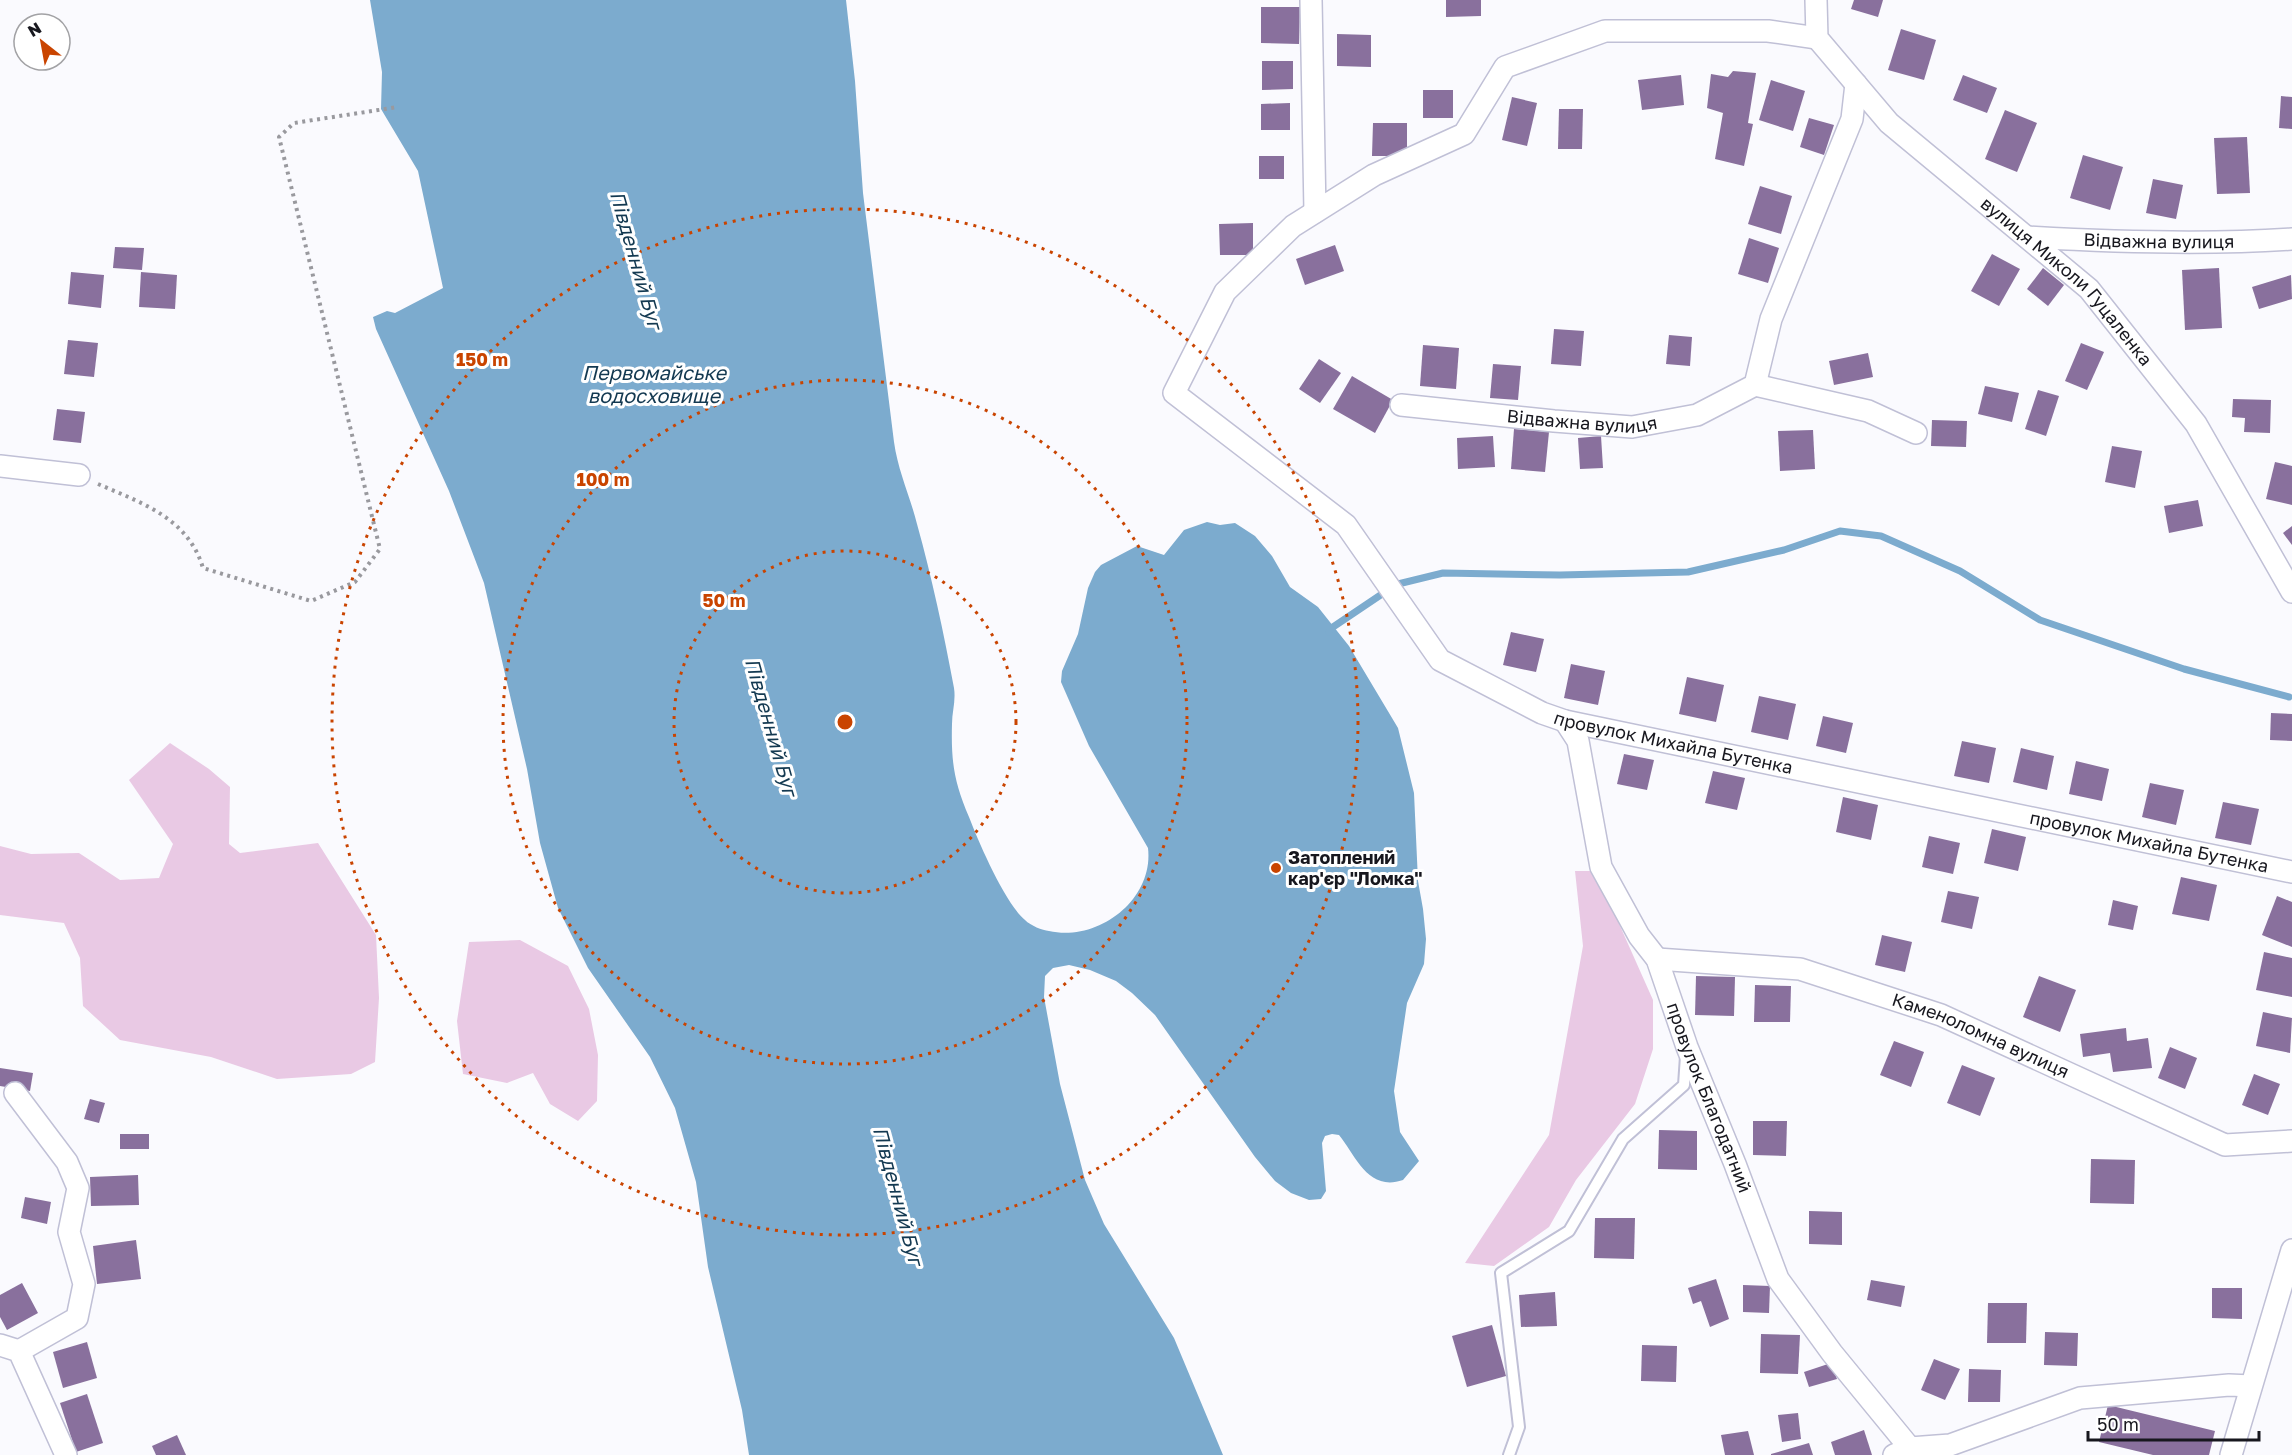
<svg xmlns="http://www.w3.org/2000/svg" width="2292" height="1455" font-family="'Golos Text',sans-serif">
<style>
.green{fill:#e9c9e4}
.water{fill:#7cabce}
.lines{fill:none;stroke-linecap:round;stroke-linejoin:round}
.stream{stroke:#7cabce;stroke-width:7}
.building{fill:#89709d}
.lane-casing{stroke:#c0c0d6;stroke-width:14}
.street-casing{stroke:#c0c0d6;stroke-width:24}
.path{stroke:#99999e;stroke-width:4;stroke-dasharray:3 4.5;stroke-linecap:butt}
.lane{stroke:#fff;stroke-width:10}
.street{stroke:#fff;stroke-width:21}
.ring{fill:none;stroke:#c94400;stroke-width:3;stroke-dasharray:3 6}
.poi-dot{fill:#c94400;stroke:#fff;stroke-width:2}
.labels{text-anchor:middle;stroke-width:6;stroke-linejoin:round;paint-order:stroke}
.street-label{font-size:18px;fill:#17171e;stroke:#fff}
.poi-label{font-size:18px;font-weight:bold;fill:#17171e;stroke:#fff;text-anchor:start}
.water-label{font-size:20px;font-style:italic;fill:#133951;stroke:#fff}
.centre{fill:#c94400;stroke:#fff;stroke-width:3}
.ring-label{font-size:18px;text-anchor:middle;font-weight:bold;fill:#c94400;stroke:#fff;stroke-width:6;stroke-linejoin:round;paint-order:stroke}
</style>
<rect width="100%" height="100%" fill="#fafafe"/>
<!-- green -->
<g class="green">
<path d="M170,743L209,769L230,787L229,844L240,853L318,843L376,935L379,998L375,1062L351,1074L277,1079L211,1057L120,1040L83,1006L80,958L64,923L0,915V846L31,854L79,853L120,880L159,878L173,844L129,780Z"/>
<path d="M1575,871H1593L1608,899L1653,1000V1049L1635,1104L1576,1180L1549,1227L1494,1266L1465,1263L1549,1135L1583,946Z"/>
<path d="M520,940L568,966L589,1009L598,1055L597,1101L578,1121L550,1104L533,1073L507,1083L463,1074L457,1021L469,942Z"/>
</g>
<!-- water -->
<path class="water" d="M370,0H846L855,81L863,193L894,442C898,471 910,496 917,524C932,578 944,634 954,688C956,701 952,712 952,724C951,762 954,782 969,817C979,843 1005,903 1025,920C1031,926 1042,930 1049,931C1098,942 1154,900 1148,848L1089,746L1061,682L1062,671L1078,634L1088,588L1095,572L1101,565L1137,546L1164,555L1184,530L1207,522L1220,525L1235,523L1255,536L1272,556L1290,587L1318,607L1349,646L1398,728L1414,793L1418,881L1423,909L1426,939L1424,964L1407,1003L1394,1091L1400,1132L1419,1161L1403,1180C1368,1192 1356,1156 1339,1135L1332,1134L1325,1136L1322,1143L1326,1191L1321,1199L1309,1200L1291,1193L1275,1181L1255,1157L1155,1015L1132,993L1116,981L1090,970L1069,965L1053,968L1045,976L1044,997L1060,1084L1085,1180L1104,1224L1174,1338L1223,1455H749L742,1410L708,1267L696,1182L675,1108L650,1057L588,968L558,908L540,843L527,769L484,583L449,491L376,329L373,317L387,311L395,313L443,288L418,171L381,109L382,72Z"/>
<g class="lines">
<!-- stream -->
<g class="stream">
<path d="M1398,584L1443,573L1560,575L1688,572L1784,550L1840,531L1881,536L1960,571L2040,620L2184,669L2289,697"/>
<path d="M1329,632L1333,627L1385,592"/>
</g>
</g>
<!-- building -->
<g class="building">
<path d="M1446,0H1481V16L1446,17Z"/>
<path d="M1854,0H1883L1878,17L1851,9Z"/>
<path d="M1261,7H1300L1299,44L1261,43Z"/>
<path d="M1901,29L1936,40L1924,80L1888,70Z"/>
<path d="M1337,34L1371,35V67L1337,66Z"/>
<path d="M1262,61H1293V89L1262,90Z"/>
<path d="M1733,71L1756,73L1748,123L1753,124L1744,166L1715,159L1723,113L1707,108L1711,74L1728,77Z"/>
<path d="M1681,75L1684,105L1642,110L1638,80Z"/>
<path d="M1963,75L1997,88L1987,113L1953,100Z"/>
<path d="M1771,80L1805,91L1793,131L1759,120Z"/>
<rect x="1423" y="90" width="30" height="28"/>
<path d="M2281,96L2292,97V129L2279,128Z"/>
<path d="M1512,97L1537,103L1527,146L1502,140Z"/>
<path d="M1290,103V130H1261V104Z"/>
<path d="M1559,109H1583L1582,149H1558Z"/>
<path d="M2005,110L2037,123L2017,172L1985,159Z"/>
<path d="M1809,118L1834,125L1824,155L1800,147Z"/>
<path d="M1373,123H1407V156H1372Z"/>
<path d="M2247,137L2250,193L2217,194L2214,138Z"/>
<path d="M2083,155L2123,167L2110,210L2070,198Z"/>
<rect x="1259" y="156" width="25" height="23"/>
<path d="M2153,179L2183,185L2176,219L2146,213Z"/>
<path d="M1760,186L1792,196L1781,234L1748,224Z"/>
<path d="M1253,223V255H1220L1219,224Z"/>
<path d="M1749,238L1779,248L1768,283L1738,274Z"/>
<path d="M1335,245L1344,271L1305,285L1296,259Z"/>
<path d="M115,247L144,248L142,270L113,268Z"/>
<path d="M1992,254L2020,269L1999,306L1971,291Z"/>
<path d="M2043,268L2064,285L2048,306L2027,289Z"/>
<path d="M2219,268L2222,328L2185,330L2182,270Z"/>
<path d="M71,272L104,275L101,308L68,304Z"/>
<path d="M141,272L177,275L175,309L139,307Z"/>
<path d="M2291,275L2292,299L2259,309L2252,287Z"/>
<path d="M1554,329L1584,331L1581,366L1551,364Z"/>
<path d="M1669,335L1692,337L1690,366L1666,364Z"/>
<path d="M68,340L98,343L94,377L64,374Z"/>
<path d="M2081,343L2104,352L2087,390L2065,381Z"/>
<path d="M1423,345L1459,348L1456,389L1420,386Z"/>
<path d="M1868,353L1873,377L1834,385L1829,361Z"/>
<path d="M1319,359L1341,373L1320,403L1299,389Z"/>
<path d="M1493,364L1521,366L1518,400L1490,398Z"/>
<path d="M1352,376L1393,400L1375,433L1333,409Z"/>
<path d="M1985,386L2019,393L2012,422L1978,414Z"/>
<path d="M2038,390L2059,396L2046,436L2025,429Z"/>
<path d="M2233,399L2271,400L2270,433L2244,432L2245,418L2232,417Z"/>
<path d="M57,409L85,412L81,443L53,440Z"/>
<path d="M1932,420L1967,421L1966,447L1931,446Z"/>
<path d="M1514,429L1549,432L1545,472L1511,469Z"/>
<path d="M1813,430L1815,469L1780,471L1778,431Z"/>
<path d="M1493,436L1495,467L1458,469L1457,438Z"/>
<path d="M1601,436L1603,468L1580,469L1578,438Z"/>
<path d="M2112,446L2142,451L2135,488L2105,482Z"/>
<path d="M2275,462L2292,466V505L2266,499Z"/>
<path d="M2198,500L2203,526L2169,533L2164,506Z"/>
<path d="M2292,526V545L2283,533Z"/>
<path d="M1511,632L1544,639L1536,672L1503,665Z"/>
<path d="M1571,664L1605,671L1598,705L1564,698Z"/>
<path d="M1687,677L1724,685L1716,722L1679,714Z"/>
<path d="M1759,696L1796,704L1788,740L1751,732Z"/>
<path d="M2271,713L2292,714V741L2270,740Z"/>
<path d="M1823,716L1853,723L1846,753L1816,746Z"/>
<path d="M1962,741L1996,748L1989,783L1954,776Z"/>
<path d="M2021,748L2054,756L2047,790L2013,782Z"/>
<path d="M1624,754L1654,760L1647,790L1617,784Z"/>
<path d="M2076,761L2109,769L2102,801L2069,794Z"/>
<path d="M1713,771L1745,778L1737,810L1705,803Z"/>
<path d="M2150,783L2184,790L2176,825L2142,817Z"/>
<path d="M1843,797L1878,805L1871,840L1836,832Z"/>
<path d="M2223,802L2259,809L2251,845L2215,838Z"/>
<path d="M1992,829L2026,837L2018,871L1984,863Z"/>
<path d="M1929,836L1960,843L1953,874L1922,867Z"/>
<path d="M2181,877L2217,885L2209,921L2172,914Z"/>
<path d="M1948,891L1979,897L1972,929L1941,922Z"/>
<path d="M2277,896L2292,902V947L2262,935Z"/>
<path d="M2113,900L2138,906L2133,930L2108,925Z"/>
<path d="M1882,935L1912,942L1905,972L1875,965Z"/>
<path d="M2264,952L2292,958V997L2256,990Z"/>
<path d="M1696,976L1735,977L1734,1016L1695,1015Z"/>
<path d="M2039,976L2076,990L2060,1032L2023,1017Z"/>
<path d="M1755,985L1791,986L1790,1022H1754Z"/>
<path d="M2263,1012L2292,1018L2290,1053L2256,1046Z"/>
<path d="M2126,1028L2127,1041L2148,1038L2152,1068L2113,1072L2110,1053L2083,1057L2080,1034Z"/>
<path d="M1894,1041L1924,1052L1911,1087L1880,1075Z"/>
<path d="M2170,1047L2197,1058L2185,1089L2158,1078Z"/>
<path d="M1962,1065L1995,1078L1980,1116L1947,1103Z"/>
<path d="M0,1068L33,1073L30,1091L0,1086Z"/>
<path d="M2254,1074L2280,1084L2268,1115L2242,1105Z"/>
<path d="M90,1099L105,1103L99,1123L84,1119Z"/>
<path d="M1753,1121H1787L1786,1156L1753,1155Z"/>
<path d="M1659,1130L1697,1131V1170L1658,1169Z"/>
<rect x="120" y="1134" width="29" height="15"/>
<path d="M2091,1159L2135,1160L2134,1204L2090,1203Z"/>
<path d="M138,1175L139,1205L91,1206L90,1177Z"/>
<path d="M25,1197L51,1202L47,1224L21,1218Z"/>
<path d="M1809,1211L1842,1212V1245L1809,1244Z"/>
<path d="M1595,1218H1635L1634,1259L1594,1258Z"/>
<path d="M136,1240L141,1279L97,1284L93,1246Z"/>
<path d="M1716,1279L1729,1319L1710,1327L1701,1301L1693,1304L1688,1288Z"/>
<path d="M1871,1280L1905,1286L1901,1307L1867,1300Z"/>
<path d="M22,1283L38,1313L7,1330L0,1317V1295Z"/>
<path d="M1743,1285L1770,1286L1769,1313L1743,1312Z"/>
<path d="M2212,1288H2242V1319L2212,1318Z"/>
<path d="M1555,1292L1557,1326L1521,1327L1519,1295Z"/>
<path d="M1988,1303H2027L2026,1343H1987Z"/>
<path d="M1492,1325L1506,1376L1467,1387L1452,1336Z"/>
<path d="M2045,1332L2078,1333L2077,1366L2044,1365Z"/>
<path d="M1761,1334L1800,1335L1798,1374L1760,1373Z"/>
<path d="M87,1342L97,1378L63,1388L53,1352Z"/>
<path d="M1642,1345L1677,1346L1676,1382L1641,1381Z"/>
<path d="M1934,1359L1960,1369L1945,1400L1921,1390Z"/>
<path d="M1831,1363L1837,1379L1809,1387L1804,1372Z"/>
<path d="M1969,1369L2001,1370L2000,1402H1968Z"/>
<path d="M87,1394L103,1443L76,1452L60,1403Z"/>
<path d="M2108,1405L2215,1431L2209,1455H2153L2099,1442Z"/>
<path d="M1798,1413L1801,1439L1782,1442L1778,1415Z"/>
<path d="M1864,1430L1872,1455H1835L1831,1442Z"/>
<path d="M1748,1431L1754,1455H1725L1721,1435Z"/>
<path d="M177,1435L186,1455H156L152,1446Z"/>
<path d="M1809,1443L1813,1455H1771V1454Z"/>
</g>
<g class="lines">
<defs>
<path id="lane" d="M1509,1455L1519,1427L1501,1273L1569,1231L1623,1139L1684,1085L1686,1056"/>
<g id="street">
<path d="M1311,0L1315,212"/>
<path id="s1" d="M1816,0L1817,38L1889,123L2089,289L2196,424L2292,592"/>
<path id="s2" d="M1817,38L1768,31H1605L1505,67L1464,134L1374,175L1293,226L1225,292L1174,393L1346,525L1440,660L1542,713L1565,721L2292,872"/>
<path id="s3" d="M2027,237C2114,242 2204,245 2292,239"/>
<path d="M1755,385L1868,411L1916,433"/>
<path id="s4" d="M1401,405L1554,421L1632,427L1697,415L1755,385L1771,319L1852,119L1856,84"/>
<path d="M0,466L79,475"/>
<path id="s5" d="M1565,721L1578,741L1601,867L1639,936L1657,959L1687,1047L1735,1164L1778,1279L1832,1353L1910,1448"/>
<path id="s6" d="M1657,959L1800,969L1941,1015L2225,1145L2292,1141"/>
<path d="M15,1093L67,1162L78,1188L69,1232L84,1284L77,1318L19,1351"/>
<path d="M0,1345L19,1351L66,1455"/>
<path d="M1894,1455L1910,1448L1950,1445L2080,1398L2229,1385L2251,1386"/>
<path d="M2231,1455L2292,1250"/>
</g>
</defs>
<!-- lane casing -->
<use href="#lane" class="lane-casing"/>
<!-- street casing -->
<use href="#street" class="street-casing"/>
<!-- path -->
<path class="path" d="M98,484C142,503 188,518 203,568L311,601L355,582L380,549L279,137L294,123L398,107"/>
<!-- lane -->
<use href="#lane" class="lane"/>
<!-- street -->
<use href="#street" class="street"/>
</g>
<!-- distance rings -->
<g class="ring">
<circle cx="845" cy="722" r="171"/>
<circle cx="845" cy="722" r="342"/>
<circle cx="845" cy="722" r="513"/>
</g>
<!-- markers -->
<circle class="poi-dot" cx="1276" cy="868" r="6"/>
<g class="labels">
<!-- street labels -->
<g class="street-label">
<text dy="6" stroke="none"><textPath href="#s3" startOffset="132">Відважна вулиця</textPath></text>
<text dy="6" stroke="none"><textPath href="#s1" startOffset="388">вулиця Миколи Гуцаленка</textPath></text>
<text dy="6" stroke="none"><textPath href="#s4" startOffset="182">Відважна вулиця</textPath></text>
<text dy="6" stroke="none"><textPath href="#s2" startOffset="1431">провулок Михайла Бутенка</textPath></text>
<text dy="6" stroke="none"><textPath href="#s2" startOffset="1917">провулок Михайла Бутенка</textPath></text>
<text dy="6" stroke="none"><textPath href="#s6" startOffset="336">Каменоломна вулиця</textPath></text>
<text dy="6" stroke="none"><textPath href="#s5" startOffset="408">провулок Благодатний</textPath></text>
</g>
<!-- poi labels -->
<g class="poi-label">
<text x="1288" y="864">Затоплений<tspan x="1288" dy="21">кар'єр "Ломка"</tspan></text>
</g>
<!-- water labels -->
<g class="water-label">
<text transform="translate(636 260) rotate(74)" y="7">Південний Буг</text>
<text x="654" y="380">Первомайське<tspan x="654" dy="23">водосховище</tspan></text>
<text transform="translate(771 727) rotate(74)" y="7">Південний Буг</text>
<text transform="translate(898 1196) rotate(75)" y="7">Південний Буг</text>
</g>
</g>
<circle cx="845" cy="722" r="9" class="centre"/>
<g class="ring-label">
<text x="482" y="366">150 m</text>
<text x="603" y="486">100 m</text>
<text x="724" y="607">50 m</text>
</g>
<!-- north arrow -->
<g transform="translate(42 42) rotate(329)"><circle r="28" fill="#ffffff" stroke="#a2a2a5" stroke-width="1.5"/>
<path d="M0-4.5L10 22L0 15L-10 22Z" fill="#c94400"/>
<text y="-9" font-size="16" font-weight="bold" text-anchor="middle" fill="#17171e">N</text>
</g>
<!-- scale -->
<path d="M2088 1431v9h171v-9" fill="none" stroke="#17171e" stroke-width="3"/>
<text x="2097" y="1431" font-size="18" fill="#17171e" stroke="#ffffff" stroke-width="4.5" paint-order="stroke">50 m</text>
</svg>
